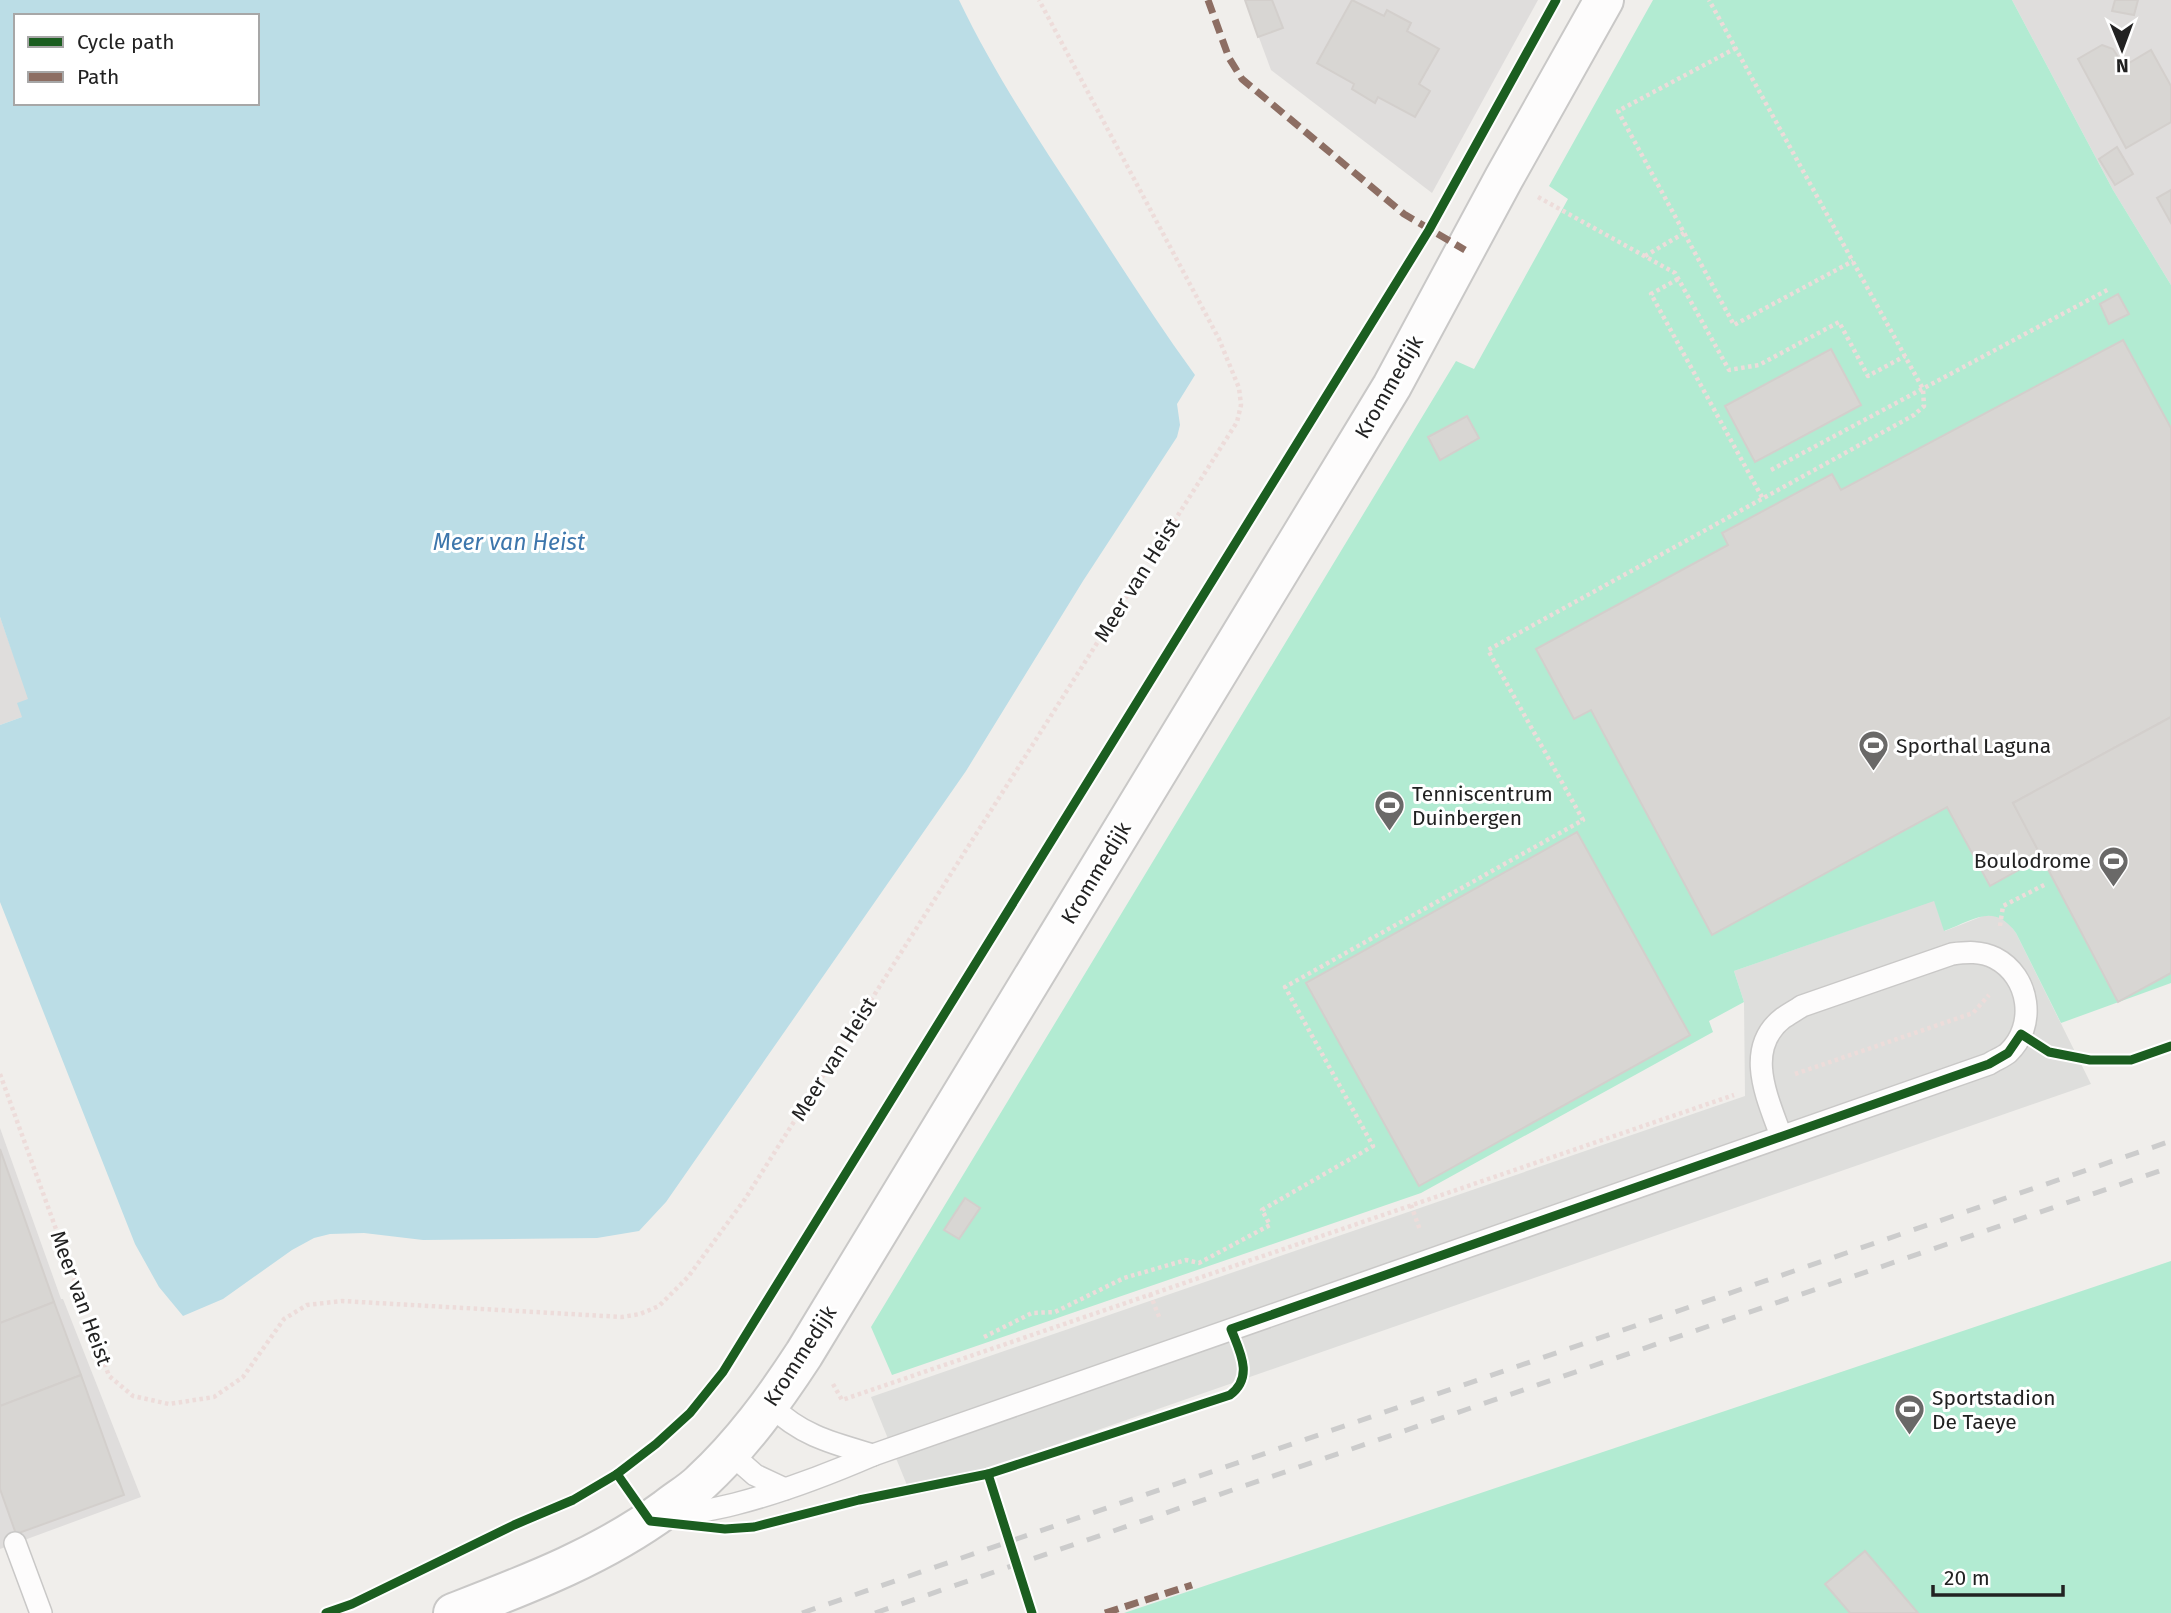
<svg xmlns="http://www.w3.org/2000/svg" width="2171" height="1613" font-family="'Fira Sans',sans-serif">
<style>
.residential{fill:#dfdddc}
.religious{fill:#dededc}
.pitch{fill:#b2ebd2}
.water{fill:#bbdde6;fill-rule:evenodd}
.building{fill:#d8d6d3;stroke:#d3cfcc;stroke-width:2}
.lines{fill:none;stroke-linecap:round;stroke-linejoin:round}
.service-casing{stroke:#c9c8c7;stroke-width:24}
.minor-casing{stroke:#c9c8c7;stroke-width:42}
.path{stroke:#eddcda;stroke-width:4.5;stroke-dasharray:3.5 3.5;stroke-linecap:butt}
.service{stroke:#fdfcfc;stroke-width:21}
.minor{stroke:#fdfcfc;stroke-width:38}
.rail{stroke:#ccc;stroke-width:5;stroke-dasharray:14 14;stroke-linecap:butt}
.quiet{stroke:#8d6e63;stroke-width:7;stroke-dasharray:14 7;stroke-linecap:butt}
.cycleway-casing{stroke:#fff;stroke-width:13}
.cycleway{stroke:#1b5e20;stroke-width:9}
.labels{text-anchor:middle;stroke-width:6;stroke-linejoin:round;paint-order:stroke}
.street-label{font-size:21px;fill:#222;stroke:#fff}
.poi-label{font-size:21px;fill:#222;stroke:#fff;text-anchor:start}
.water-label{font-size:23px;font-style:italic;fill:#3d76ac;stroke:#fff}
</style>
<rect width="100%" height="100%" fill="#f0eeeb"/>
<!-- residential -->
<g class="residential">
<path d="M1245,0H1538L1432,193L1271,70Z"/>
<path d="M2012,0H2171V285L2113,190Z"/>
<path d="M0,617L29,699L22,717L0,725Z"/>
<path d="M0,1128L61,1299H63L141,1497L0,1549Z"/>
</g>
<!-- religious -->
<path class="religious" d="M1934,900L1945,931L1983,916L1996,914L2007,921L2016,933L2091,1084L911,1495L871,1397L1745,1096L1744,1002L1734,971Z"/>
<!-- pitch -->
<g class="pitch">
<path d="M1653,0H2012L2113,190L2171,285V983L2061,1023L2016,933C1994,902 1974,920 1944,931L1934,901L1734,971L1744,1002L1709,1021L1713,1032L1421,1193L892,1375L871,1327L1456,361L1474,369L1568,199L1549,186Z"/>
<path d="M2171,1261V1613H1124Z"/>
</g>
<!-- water -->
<path class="water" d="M0,0H959C994,73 1038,139 1082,206C1119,263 1155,320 1195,375L1177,404L1180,425L1177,437L1083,581L966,771L666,1202L639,1231L597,1238L423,1240L364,1233L330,1234L314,1238L292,1250L223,1299L183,1316L159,1287L135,1244L0,902V725L22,717L17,703L28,699L0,617ZM16,16H257V103H16Z"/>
<!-- building -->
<g class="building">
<path d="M1245,0H1272L1283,28L1258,37Z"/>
<path d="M1352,0L1384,16L1387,10L1411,23L1407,31L1439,49L1419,84L1430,91L1415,117L1378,97L1375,103L1352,89L1354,84L1317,63Z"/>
<path d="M2115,0H2138L2134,15L2112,11Z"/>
<path d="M2102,45L2113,49L2124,66L2151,50L2171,86V122L2126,148L2078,59Z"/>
<path d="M2117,147L2133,174L2115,185L2099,159Z"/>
<path d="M2171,190V223L2157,198Z"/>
<path d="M2118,294L2129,314L2109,324L2100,304Z"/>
<path d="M2123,340L2171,428V717L2013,803L2042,857L1990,886L1947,807L1712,935L1591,710L1574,719L1536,649L1728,545L1722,533L1832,474L1841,490Z"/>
<path d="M1831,349L1861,405L1755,462L1725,406Z"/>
<path d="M1467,416L1479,438L1440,460L1428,437Z"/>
<path d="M2171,717V973L2118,1002L2013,803Z"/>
<path d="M1577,832L1690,1035L1419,1186L1306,983Z"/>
<path d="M0,1149L54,1302L0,1323Z"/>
<path d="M965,1198L980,1208L959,1239L944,1230Z"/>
<path d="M54,1302L81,1375L0,1406V1323Z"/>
<path d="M81,1375L124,1495L16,1534L0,1489V1406Z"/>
<path d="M1865,1551L1918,1613H1850L1825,1584Z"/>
</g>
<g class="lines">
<defs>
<g id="service">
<path d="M770,1405C802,1436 832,1443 873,1455"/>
<path d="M730,1453L755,1475L785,1489"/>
<path d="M666,1518C689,1513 712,1510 735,1504C782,1492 829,1474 873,1455L1989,1064C1995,1060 2003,1057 2008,1053C2037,1026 2030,976 1995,958C1981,951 1967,952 1952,954L1802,1006C1796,1010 1789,1014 1783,1018C1743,1049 1768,1099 1781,1136"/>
<path d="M15,1543L41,1613"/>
</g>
<path id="minor" d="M453,1613C528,1584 602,1556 667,1508C678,1499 691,1492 701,1482C742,1444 774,1400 804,1354L1392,386L1504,178L1604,0"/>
</defs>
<!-- service casing -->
<use href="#service" class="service-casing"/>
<!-- minor casing -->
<use href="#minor" class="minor-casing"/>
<!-- path -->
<g class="path">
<path d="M1736,48L1618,111L1734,325L1853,261"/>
<path d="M1538,197L1675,273L1729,370L1759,365L1839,322L1868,376L1905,356"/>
<path d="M1645,256L1684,233"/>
<path d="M1678,279L1651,294L1763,499"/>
<path d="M1771,470L2109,289"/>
<path d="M2000,926L2003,906L2046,884"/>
<path d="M0,1074L109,1376L133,1396L169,1404L214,1397L243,1377L284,1319L307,1305L342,1301L622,1317L640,1314L659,1306L688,1277L745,1199L1237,422L1241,405L1239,388L1219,339L1039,0"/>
<path d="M1795,1074L1973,1013L1989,995"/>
<path d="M1411,1205L1420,1230"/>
<path d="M1150,1294L1160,1319"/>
<path d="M984,1337L1032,1313L1055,1312L1124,1278L1186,1260L1199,1263L1270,1225L1262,1210L1373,1146L1285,987L1583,820L1488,650L1914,415L1924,406L1923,389L1709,0"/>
<path d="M833,1384L842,1400L1734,1095"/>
</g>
<!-- service -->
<use href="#service" class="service"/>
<!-- minor -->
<use href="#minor" class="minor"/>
<!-- rail -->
<g class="rail">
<path d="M802,1613L2171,1141"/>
<path d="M875,1613L2171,1167"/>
</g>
<!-- quiet -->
<g class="quiet">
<path d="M1208,0L1229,58L1242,79L1404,214L1465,250"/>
<path d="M1105,1613L1192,1585"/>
</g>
<defs>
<g id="cycleway">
<path d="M617,1474L650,1521L725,1529L754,1527L859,1500L988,1474L1230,1395C1254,1377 1240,1352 1231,1329L1989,1064L2008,1053L2021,1034L2049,1052L2090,1060H2131L2171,1046"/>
<path d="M988,1474L1032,1613"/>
<path d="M326,1613L352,1604L514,1525L573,1500L617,1474L656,1444L690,1413L723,1372L1429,230L1556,0"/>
</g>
</defs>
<!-- cycleway casing -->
<use href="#cycleway" class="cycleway-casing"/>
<!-- cycleway -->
<use href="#cycleway" class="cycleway"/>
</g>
<!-- icons -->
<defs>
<symbol id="stadium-pin" viewBox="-11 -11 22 30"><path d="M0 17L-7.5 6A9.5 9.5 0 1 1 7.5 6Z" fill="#6a6968" stroke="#fff"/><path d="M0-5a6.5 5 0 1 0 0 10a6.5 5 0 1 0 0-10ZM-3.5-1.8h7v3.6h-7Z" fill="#fff"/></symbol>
</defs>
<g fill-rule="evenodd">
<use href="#stadium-pin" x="1856" y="728" width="35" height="47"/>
<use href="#stadium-pin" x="1372" y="788" width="35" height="47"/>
<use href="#stadium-pin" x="2096" y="844" width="35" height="47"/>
<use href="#stadium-pin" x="1892" y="1392" width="35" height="47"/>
</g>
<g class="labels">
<!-- street labels -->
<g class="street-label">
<text transform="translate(1389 387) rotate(-60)" y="7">Krommedijk</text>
<text transform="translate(1137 580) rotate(-58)" y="7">Meer van Heist</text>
<text transform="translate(1096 873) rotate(-59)" y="7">Krommedijk</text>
<text transform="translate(834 1059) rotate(-58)" y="7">Meer van Heist</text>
<text transform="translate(81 1298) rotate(70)" y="7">Meer van Heist</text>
<text transform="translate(800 1356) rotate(-57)" y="7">Krommedijk</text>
</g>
<!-- poi labels -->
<g class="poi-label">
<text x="1896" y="753">Sporthal Laguna</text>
<text x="1412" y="801">Tenniscentrum<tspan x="1412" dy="24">Duinbergen</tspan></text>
<text x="2091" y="868" text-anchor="end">Boulodrome</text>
<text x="1932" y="1405">Sportstadion<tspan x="1932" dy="24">De Taeye</tspan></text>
</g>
<!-- water labels -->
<g class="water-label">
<text x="509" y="550">Meer van Heist</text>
</g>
</g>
<!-- legend -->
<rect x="14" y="14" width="245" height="91" fill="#ffffff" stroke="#a7a7a7" stroke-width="2"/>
<rect x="28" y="37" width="35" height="10" fill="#1b5e20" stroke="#a7a7a7" stroke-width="2"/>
<text x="77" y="49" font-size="21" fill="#222222">Cycle path</text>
<rect x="28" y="72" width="35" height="10" fill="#8d6e63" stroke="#a7a7a7" stroke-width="2"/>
<text x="77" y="84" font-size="21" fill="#222222">Path</text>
<!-- north arrow -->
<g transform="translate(2122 49) rotate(179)" stroke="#ffffff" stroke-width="5" paint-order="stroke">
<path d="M0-5L12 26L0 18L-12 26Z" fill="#222222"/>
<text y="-10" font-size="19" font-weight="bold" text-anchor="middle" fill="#222222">N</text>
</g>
<!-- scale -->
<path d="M1933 1585v10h130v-10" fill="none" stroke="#222222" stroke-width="3.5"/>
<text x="1944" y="1585" font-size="21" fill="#222222" stroke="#ffffff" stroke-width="5" paint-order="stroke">20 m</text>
</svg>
